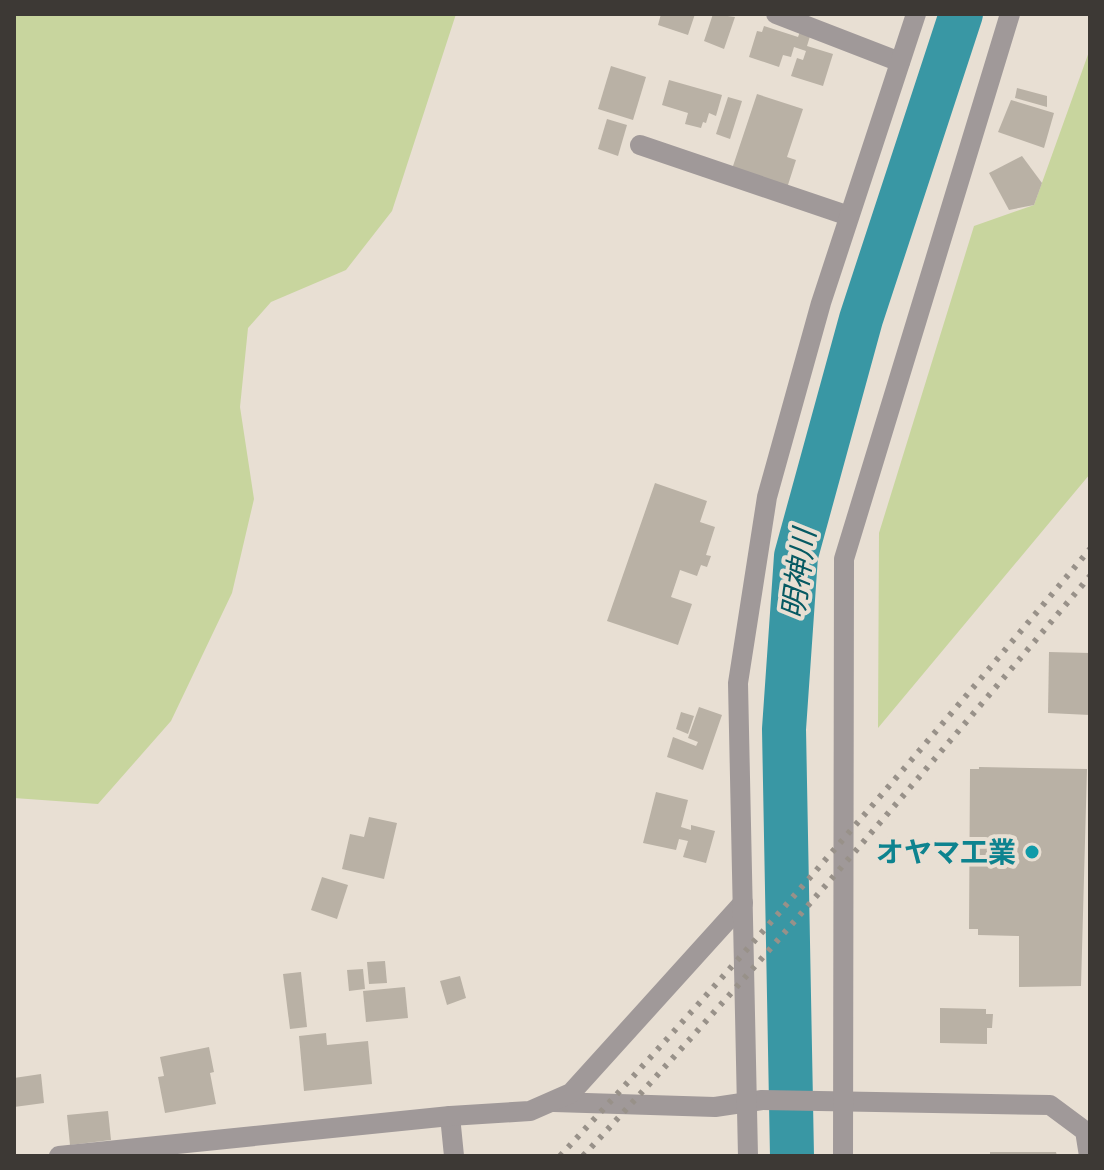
<svg xmlns="http://www.w3.org/2000/svg" width="1104" height="1170" font-family="Spectral,'Noto Sans JP',serif">
<style>
.green{fill:#c8d59e}
.lines{fill:none;stroke-linecap:round;stroke-linejoin:round}
.river{stroke:#3997a4;stroke-width:44}
.building{fill:#b9b1a5}
.minor{stroke:#a09999;stroke-width:20}
.rail{stroke:#989189;stroke-width:6;stroke-dasharray:4 8;stroke-linecap:butt}
.culture-dot{fill:#0f9aa8;stroke:#e8dfd3;stroke-width:3}
.labels{text-anchor:middle;stroke-width:8;stroke-linejoin:round;paint-order:stroke}
.culture-label{font-size:28px;font-weight:bold;fill:#0d838f;stroke:#e8dfd3;text-anchor:end}
.water-label{font-size:30px;font-style:italic;fill:#065962;stroke:#e8dfd3}
</style>
<rect width="100%" height="100%" fill="#e8dfd3"/>
<!-- green -->
<g class="green">
<path d="M14,14H456L392,211L346,270L271,302L248,328L240,407L254,499L232,593L171,721L98,804L14,798Z"/>
<path d="M1090,49V474L878,728L879,533L974,226L1034,205Z"/>
</g>
<g class="lines">
<!-- river -->
<path class="river" d="M792,1156L784,729L796,556L861,319L961,14"/>
</g>
<!-- building -->
<g class="building">
<path d="M661,14H695L688,35L658,25Z"/>
<path d="M713,14L735,17L724,49L704,41Z"/>
<path d="M764,26L798,37L801,29L811,33L807,46L833,54L823,86L791,76L797,58L803,60L806,51L794,47L791,57L783,55L779,67L749,57L757,31L762,32Z"/>
<path d="M611,66L646,77L633,120L598,109Z"/>
<path d="M669,80L722,95L716,116L709,113L706,123L703,122L701,128L685,124L688,113L662,105Z"/>
<path d="M1017,88L1047,96V107L1015,98Z"/>
<path d="M757,94L803,109L787,157L796,160L787,188L732,169Z"/>
<path d="M728,97L742,101L730,139L716,134Z"/>
<path d="M1011,100L1054,113L1044,148L998,132Z"/>
<path d="M607,119L627,125L618,156L598,149Z"/>
<path d="M1022,156L1042,183L1034,205L1009,210L989,173Z"/>
<path d="M655,483L707,501L700,522L715,527L706,555L711,556L707,567L701,565L697,576L680,570L671,597L692,604L678,645L607,621Z"/>
<path d="M1049,652L1090,653V715L1048,713Z"/>
<path d="M699,707L722,715L703,770L667,757L673,737L696,746L698,742L688,738Z"/>
<path d="M681,712L694,716L688,734L676,729Z"/>
<path d="M979,767L1087,769L1081,986L1019,987V936L978,935V929H969L970,769H979Z"/>
<path d="M656,792L688,800L681,827L691,830V825L715,831L706,863L683,857L688,841L679,839L676,850L643,843Z"/>
<path d="M369,817L397,823L384,879L342,869L350,834L364,837Z"/>
<path d="M322,877L348,885L337,919L311,910Z"/>
<path d="M385,961L387,983L369,984L367,962Z"/>
<path d="M363,969L365,989L349,991L347,970Z"/>
<path d="M301,972L307,1027L290,1029L283,974Z"/>
<path d="M460,976L466,998L447,1005L440,981Z"/>
<path d="M405,987L408,1018L366,1022L363,991Z"/>
<path d="M940,1008L986,1009V1014H993L992,1028H987V1044L940,1043Z"/>
<path d="M326,1033L327,1045L368,1041L372,1084L304,1091L299,1036Z"/>
<path d="M209,1047L214,1072L210,1073L216,1104L165,1113L158,1077L164,1076L160,1057Z"/>
<path d="M41,1074L44,1103L14,1107V1078Z"/>
<path d="M108,1111L111,1140L70,1145L67,1115Z"/>
<path d="M990,1152H1056L1057,1156H990Z"/>
</g>
<g class="lines">
<!-- minor -->
<g class="minor">
<path d="M776,14L900,62"/>
<path d="M640,145L849,216"/>
<path d="M554,1102L715,1107L762,1100L1050,1105L1085,1131L1089,1156"/>
<path d="M450,1116L454,1156"/>
<path d="M59,1156L450,1116L530,1111L571,1093L743,903"/>
<path d="M748,1156L738,683L767,497L821,303L916,14"/>
<path d="M843,1156L844,559L1010,14"/>
</g>
<!-- rail -->
<g class="rail">
<path d="M560,1156C743,959 917,755 1090,549"/>
<path d="M583,1156C758,968 924,772 1090,576"/>
</g>
</g>
<!-- markers -->
<circle class="culture-dot" cx="1032" cy="852" r="8"/>
<g class="labels">
<!-- culture labels -->
<g class="culture-label">
<text x="1016" y="862">オヤマ工業</text>
</g>
<!-- water labels -->
<g class="water-label">
<text transform="translate(799 574) rotate(-82)" y="10">明神川</text>
</g>
</g>
<!-- border -->
<rect width="1104" height="1170" fill="none" stroke="#3d3935" stroke-width="32"/>
</svg>
